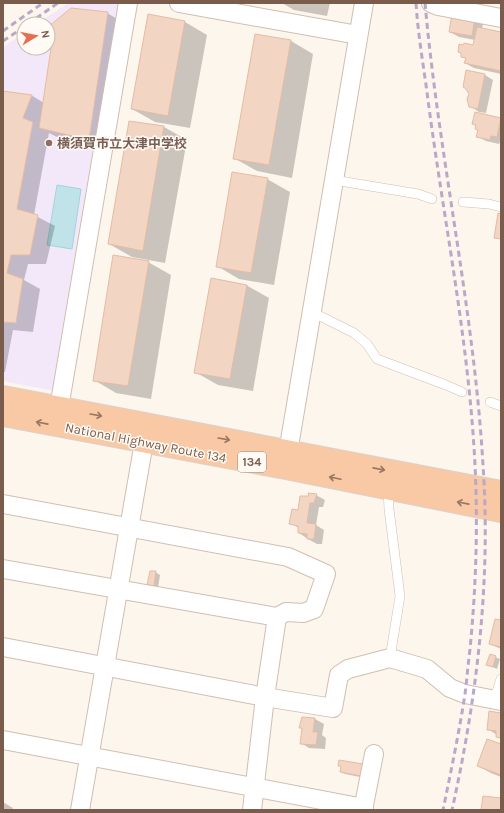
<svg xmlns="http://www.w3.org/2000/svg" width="504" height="813" font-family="Karla,'Noto Sans JP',sans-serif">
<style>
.education{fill:#f3e8fa}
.water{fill:#bfe3e8;stroke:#a5d3da}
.shadow{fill:#0003}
.building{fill:#f3d5c3;stroke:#e6bba3}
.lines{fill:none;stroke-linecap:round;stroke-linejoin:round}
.service-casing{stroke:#d1beb0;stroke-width:10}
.minor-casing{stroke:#d1beb0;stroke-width:20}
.trunk-casing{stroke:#dad1cd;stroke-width:24}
.service{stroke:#fff;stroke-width:9}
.minor{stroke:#fff;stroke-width:18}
.trunk{stroke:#f9c8a4;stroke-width:22}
.rail{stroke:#b9a8c9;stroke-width:3;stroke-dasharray:6 4;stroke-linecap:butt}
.oneway{stroke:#9a7763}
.education-dot{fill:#8d6e63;stroke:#fffaf3;stroke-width:1.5}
.labels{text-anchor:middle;stroke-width:3;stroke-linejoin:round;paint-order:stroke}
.shield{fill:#fffaf3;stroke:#a28b7f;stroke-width:1}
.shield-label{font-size:12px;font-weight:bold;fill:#7a5c4d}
.education-label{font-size:13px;font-weight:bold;fill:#785e54;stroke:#fffaf3;text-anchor:start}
.street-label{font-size:13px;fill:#7a5c4d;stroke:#fffaf3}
</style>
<rect width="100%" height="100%" fill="#fdf6ec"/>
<!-- education -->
<path class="education" d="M68,3H118L119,6L54,391L3,381V47L24,33V48H48V24H37Z"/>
<!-- water -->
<path class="water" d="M57,185L81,189L72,249L47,245Z"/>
<!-- shadow -->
<g class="shadow">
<path d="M282,3H330L327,16L294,10Z"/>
<path d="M107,13L124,23L105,149L57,137L49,133L34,215L55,226L46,264H28L24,280L40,289L33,332L13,330L5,372H3V92L31,95L44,103Z"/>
<path d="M474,19L483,24L482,29L501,33V74L474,68L465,63L466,59L462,56V54L459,52L474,46L475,40L459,37L450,32Z"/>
<path d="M185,22L207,35L190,128L155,122L132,109Z"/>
<path d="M256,35L291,41L313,54L292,178L257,171L234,158Z"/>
<path d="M485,75L493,80L486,113L479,112L470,106V93Z"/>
<path d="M476,113L501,119V140L499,144L486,141L477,136L479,130L477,126L473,124Z"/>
<path d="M130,122L164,127L187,140L165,263L132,257L109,244Z"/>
<path d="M267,179L290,192L274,285L239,279L217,266Z"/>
<path d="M148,262L171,275L151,399L116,393L94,380Z"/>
<path d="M246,285L269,298L253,391L218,385L195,372Z"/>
<path d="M316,495L325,500L323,507H319L316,525L324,530L322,544H317L308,539L299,533V528L290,523L299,511Z"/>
<path d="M155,572L160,575L158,588L152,587L148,584Z"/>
<path d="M501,621V649L490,644Z"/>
<path d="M490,655L500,659L497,669L488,665Z"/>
<path d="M501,714V739L497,737V735L488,729Z"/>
<path d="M315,719L324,724L322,735L326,738L325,749L309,748L301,743L302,729L300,728Z"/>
<path d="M501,745V777L491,773L478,766Z"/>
<path d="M339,765H363L365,778L345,774L341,772L342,767Z"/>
<path d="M3,802L13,808L12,810H3Z"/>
</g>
<!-- building -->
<g class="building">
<path d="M71,8L108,12L89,140L39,128L53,35L48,27Z"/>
<path d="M148,14L185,21L168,116L131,109Z"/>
<path d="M452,14L475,18L472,36L449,32Z"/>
<path d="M477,27L501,32V71L464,63L466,58L461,57V53L458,52L459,44L463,45L464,43L473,45Z"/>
<path d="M255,34L291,40L269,165L233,159Z"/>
<path d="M466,70L485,74L478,109L469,107L467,99L469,94L465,88L463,87Z"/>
<path d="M3,91L32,95L23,118L33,122L17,209L38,215L30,255H11L7,273L23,279L16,323L3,322Z"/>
<path d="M475,112L501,118L497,137L491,136L490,140L476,137L478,130L475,129L476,125L472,124Z"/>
<path d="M129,121L164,126L143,251L108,244Z"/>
<path d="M232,172L268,178L251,273L216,267Z"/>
<path d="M498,213L501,214V239L494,238Z"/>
<path d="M113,255L149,261L128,386L93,381Z"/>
<path d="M211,278L247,285L230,379L194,373Z"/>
<path d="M308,493L317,494L314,503H310L307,523L316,524L314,539H307V534L298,533V526L289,524L292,509L298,510L300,496H309Z"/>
<path d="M150,571H156L154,586L147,585Z"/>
<path d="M495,619L501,620V647L489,644Z"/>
<path d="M490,654L496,656L493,667L486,665Z"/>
<path d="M489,711L501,713V738L496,737V731L487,730Z"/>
<path d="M302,717L315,718L313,732H318L316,745L300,744L302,728H299Z"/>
<path d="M487,739L501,744V775L477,766Z"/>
<path d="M339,760L363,764L361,776L340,772L341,766H338Z"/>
<path d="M483,796L501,798V810H481Z"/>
</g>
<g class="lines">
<defs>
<g id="service">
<path d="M334,180L418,194L432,199"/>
<path d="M463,202L489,204L501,207"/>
<path d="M312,312L354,333L367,344L377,359L446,385L462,392"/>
<path d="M490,402L501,406"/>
<path d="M388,489L389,509L400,596L390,658"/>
<path d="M494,700L501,679"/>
</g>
<g id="minor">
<path d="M179,3L358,35"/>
<path d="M431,3L438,6L501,18"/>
<path d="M59,408L128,3"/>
<path d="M286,464L364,3"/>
<path d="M3,504L288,557L326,574L314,609L303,613L286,612L277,617L3,569"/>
<path d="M3,647L265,697L333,708L339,675L348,669L390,658L427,669L450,688L465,694L501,701"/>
<path d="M3,740L364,808"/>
<path d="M80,810L144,442"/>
<path d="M252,810L265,697L277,617"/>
<path d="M363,810L374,754"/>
</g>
<g id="trunk">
<path d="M3,397L501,492"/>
<path d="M3,415L286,468L501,511"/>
</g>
</defs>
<!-- service casing -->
<use href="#service" class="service-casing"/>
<!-- minor casing -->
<use href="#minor" class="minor-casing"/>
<!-- trunk casing -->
<use href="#trunk" class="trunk-casing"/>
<!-- service -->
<use href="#service" class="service"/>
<!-- minor -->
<use href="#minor" class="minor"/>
<!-- trunk -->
<use href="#trunk" class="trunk"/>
<!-- rail -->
<g class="rail">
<path d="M416,3C418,36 424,68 428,100C444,222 469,343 475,465C478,526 476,588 470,649C468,664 467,679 465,694C459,733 451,771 443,810"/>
<path d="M425,3C439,158 474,310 483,465C491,581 477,697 452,810"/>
<path d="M28,24L58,3"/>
<path d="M3,31L43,3"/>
<path d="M3,41L24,27"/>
</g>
</g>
<!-- one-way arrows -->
<defs><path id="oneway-shaft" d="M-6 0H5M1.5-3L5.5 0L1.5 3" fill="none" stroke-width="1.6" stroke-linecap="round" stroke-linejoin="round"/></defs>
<g class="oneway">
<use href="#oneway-shaft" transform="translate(96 415) rotate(10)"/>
<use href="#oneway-shaft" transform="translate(42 423) rotate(-169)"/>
<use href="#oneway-shaft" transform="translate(224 439) rotate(10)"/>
<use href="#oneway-shaft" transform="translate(379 469) rotate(11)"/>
<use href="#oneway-shaft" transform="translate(335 478) rotate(-168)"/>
<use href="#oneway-shaft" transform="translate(463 503) rotate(-169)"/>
</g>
<!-- markers -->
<circle class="education-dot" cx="49" cy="143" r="4"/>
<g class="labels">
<!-- shield labels -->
<rect class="shield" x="238" y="452" width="28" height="20" rx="3"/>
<g class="shield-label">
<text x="252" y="466">134</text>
</g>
<!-- education labels -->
<g class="education-label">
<text x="57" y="148">横須賀市立大津中学校</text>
</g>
<!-- street labels -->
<g class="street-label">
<text transform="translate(146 442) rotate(11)" y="5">National Highway Route 134</text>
</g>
</g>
<!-- border -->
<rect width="504" height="813" fill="none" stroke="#7a5c4d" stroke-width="8"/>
<!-- north arrow -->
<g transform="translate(36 36) rotate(80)"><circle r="19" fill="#fffaf3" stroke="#cabbb1"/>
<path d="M0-3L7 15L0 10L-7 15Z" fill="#e76f51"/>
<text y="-6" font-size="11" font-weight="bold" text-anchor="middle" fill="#7a5c4d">N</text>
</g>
</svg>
